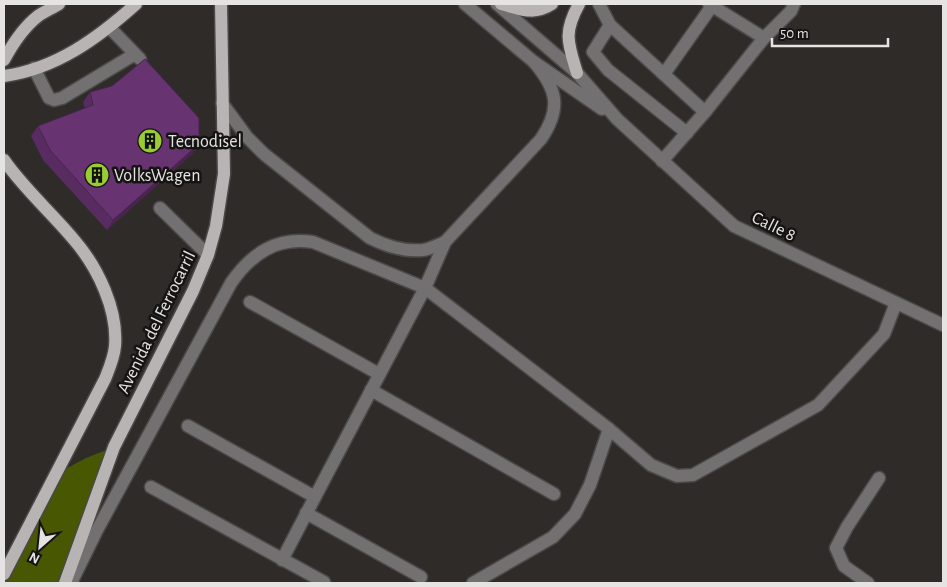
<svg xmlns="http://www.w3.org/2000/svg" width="947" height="587" font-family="'Alegreya Sans',sans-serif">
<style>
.green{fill:#485702}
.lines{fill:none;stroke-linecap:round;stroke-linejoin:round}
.minor-casing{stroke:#4b4947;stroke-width:15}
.major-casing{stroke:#4b4947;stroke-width:15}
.minor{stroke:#727070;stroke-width:12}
.major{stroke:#b8b4b4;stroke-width:12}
.wall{fill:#592c61}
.shaded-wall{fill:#48244f}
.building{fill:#673371;stroke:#48244f}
.labels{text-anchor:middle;stroke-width:5;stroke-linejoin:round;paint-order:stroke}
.poi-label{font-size:18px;fill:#e5e4e2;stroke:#151413;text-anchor:start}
.street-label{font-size:18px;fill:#e5e4e2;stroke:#151413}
</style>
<rect width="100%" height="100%" fill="#2e2b29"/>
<!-- green -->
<path class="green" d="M114,447L65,583H4V573L56,474L86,458Z"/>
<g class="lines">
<defs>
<g id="minor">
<path d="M465,4L534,62L602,109"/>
<path d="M497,4L577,73L617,119L734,226L943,325"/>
<path d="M599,4L610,25"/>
<path d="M109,27L140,59"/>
<path d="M764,38L791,11L794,4"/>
<path d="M34,68L49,98L54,100L62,98L135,54"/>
<path d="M664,74L712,6"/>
<path d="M222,103L247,137L264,154L370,238C386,246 404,252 423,250C430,249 438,245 445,242"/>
<path d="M687,133L608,70L593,52L610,25L705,112"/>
<path d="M662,161L705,112L764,38L709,4"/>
<path d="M160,208L208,255"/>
<path d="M250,302L379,374"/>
<path d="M371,390L554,494"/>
<path d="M188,426L315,497L282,560"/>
<path d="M151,487L324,582"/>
<path d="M315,497L425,288L445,242L541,139C562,108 557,89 534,62"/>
<path d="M306,513L421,577"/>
<path d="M71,583L96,532L231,283C252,253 276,237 313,242L425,288L609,429L651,465L677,476L693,475L818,405L884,334L896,303"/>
<path d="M473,583L553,537L575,514L590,485L609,429"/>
<path d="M868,583L844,566L836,548L847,527L879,478"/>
</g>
<g id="major">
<path d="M501,4C521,9 533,16 552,4"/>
<path d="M4,60C12,45 24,27 38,16C45,11 53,8 59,4"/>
<path d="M577,73C568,43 563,33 579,4"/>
<path d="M4,76C56,69 98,38 136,4"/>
<path d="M4,160C24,189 52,213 75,241C98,268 118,310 115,346C114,358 109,369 105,379L4,574"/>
<path d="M65,583L114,447L193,291L208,255L216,226L224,174L221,4"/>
</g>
</defs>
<!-- minor casing -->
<use href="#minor" class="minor-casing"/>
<!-- major casing -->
<use href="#major" class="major-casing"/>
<!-- minor -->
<use href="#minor" class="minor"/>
<!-- major -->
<use href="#major" class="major"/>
</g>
<!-- wall -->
<path class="wall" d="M90,92L199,144L192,154L107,230L43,160L31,136L38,126L85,109L83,102Z"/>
<!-- shaded-wall -->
<path class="shaded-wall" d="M199,144L192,154L107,230L113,220Z"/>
<!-- building -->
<path class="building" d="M145,59L199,118V144L113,220L50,150L38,126L93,105L90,92L112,86Z"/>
<!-- icons -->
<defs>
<symbol id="building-disc" viewBox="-11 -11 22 22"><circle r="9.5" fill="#99cb35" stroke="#151413"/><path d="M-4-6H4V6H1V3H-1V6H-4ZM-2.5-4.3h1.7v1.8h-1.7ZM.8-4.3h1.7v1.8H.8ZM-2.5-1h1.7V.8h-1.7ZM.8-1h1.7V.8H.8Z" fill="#111"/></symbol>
</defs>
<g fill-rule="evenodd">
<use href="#building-disc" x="136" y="127" width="28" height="28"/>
<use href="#building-disc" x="83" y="161" width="28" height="28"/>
</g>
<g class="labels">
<!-- poi labels -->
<g class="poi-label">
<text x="168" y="147">Tecnodisel</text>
<text x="114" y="181">VolksWagen</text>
</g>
<!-- street labels -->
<g class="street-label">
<text transform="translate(774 226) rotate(26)" y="6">Calle 8</text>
<text transform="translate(156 322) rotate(-64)" y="6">Avenida del Ferrocarril</text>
</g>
</g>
<!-- border -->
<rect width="947" height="587" fill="none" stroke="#e5e4e2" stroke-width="10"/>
<!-- north arrow -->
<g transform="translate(40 547) rotate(207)" stroke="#151413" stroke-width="4" paint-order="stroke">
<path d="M0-4L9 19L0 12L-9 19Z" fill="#e5e4e2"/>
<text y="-8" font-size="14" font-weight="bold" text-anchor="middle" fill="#e5e4e2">N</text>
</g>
<!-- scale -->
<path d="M772 38v8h116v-8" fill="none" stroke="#e5e4e2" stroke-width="2.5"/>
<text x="780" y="38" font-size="15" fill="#e5e4e2" stroke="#151413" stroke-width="4" paint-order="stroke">50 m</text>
</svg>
